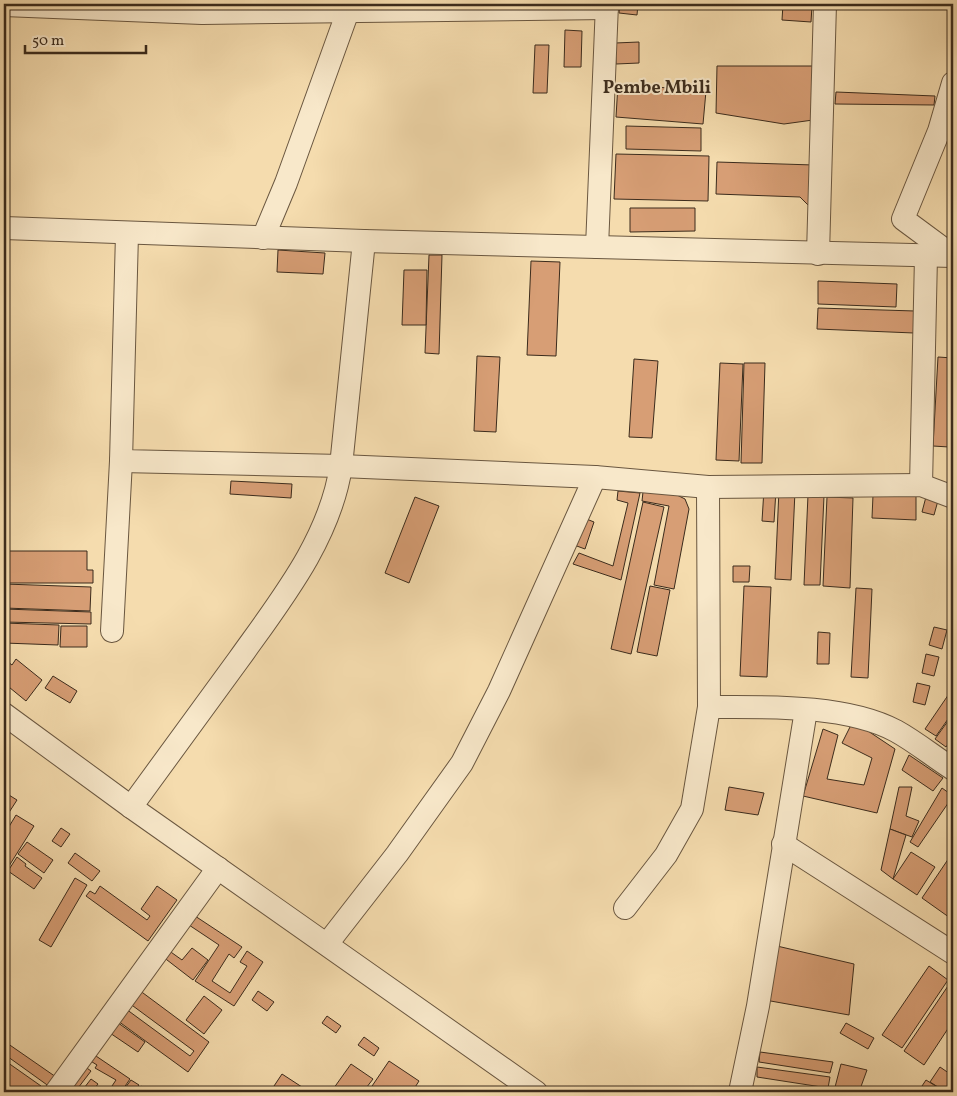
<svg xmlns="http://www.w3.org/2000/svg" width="957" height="1096" font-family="Vollkorn,serif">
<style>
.building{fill:#d79e75;stroke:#3b2b1c}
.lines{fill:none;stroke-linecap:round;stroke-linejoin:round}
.minor-casing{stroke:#6a5740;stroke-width:24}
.minor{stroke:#f8e8ca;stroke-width:22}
.labels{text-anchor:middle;stroke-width:4;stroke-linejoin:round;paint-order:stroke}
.quarter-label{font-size:18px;font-weight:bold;fill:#3b2b1c;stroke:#f8e8ca}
</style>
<rect width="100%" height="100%" fill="#f5dcae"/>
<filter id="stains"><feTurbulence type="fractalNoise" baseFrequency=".004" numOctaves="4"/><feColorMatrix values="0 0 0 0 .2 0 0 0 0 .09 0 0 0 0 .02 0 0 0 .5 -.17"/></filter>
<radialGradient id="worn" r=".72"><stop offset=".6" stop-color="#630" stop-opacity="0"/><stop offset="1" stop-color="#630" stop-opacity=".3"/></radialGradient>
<!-- building -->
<g class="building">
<path d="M620,4H638L637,15L619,13Z"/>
<path d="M648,4H694V9Z"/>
<path d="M783,4L812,6L811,22L782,20Z"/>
<path d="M565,30L582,31L581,67H564Z"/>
<path d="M639,42V63L616,64L615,43Z"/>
<path d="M535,45H549L547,93H533Z"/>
<path d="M717,66H815L813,120L784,124L716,113Z"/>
<path d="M618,84L706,91L703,124L616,117Z"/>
<path d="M836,92L935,96L934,105L835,104Z"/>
<path d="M626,126L701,128V151L626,149Z"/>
<path d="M616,154L709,156L708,201L614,199Z"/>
<path d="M717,162L814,165L812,209L800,197L716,194Z"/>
<path d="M630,208H695V231L630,232Z"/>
<path d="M278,250L325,253L323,274L277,272Z"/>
<path d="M429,255H442L439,354L425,353Z"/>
<path d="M531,261L560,262L556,356L527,355Z"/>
<path d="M404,270H427L426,325H402Z"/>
<path d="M818,281L897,284L896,307L818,304Z"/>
<path d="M818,308L915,311L914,333L817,329Z"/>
<path d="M477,356L500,357L496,432L474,431Z"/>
<path d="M938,357L953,358L949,447L933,446Z"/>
<path d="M634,359L658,361L652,438L629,437Z"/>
<path d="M720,363L743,364L739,461L716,460Z"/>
<path d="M744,363H765L762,463H741Z"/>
<path d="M231,481L292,484L291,498L230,494Z"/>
<path d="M764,489L776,490L774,522L762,521Z"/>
<path d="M779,490L795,491L791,580L775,579Z"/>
<path d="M618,491L640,493L621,580L573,564L579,553L613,566L628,503L617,500Z"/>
<path d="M643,492L673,493L685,499L689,509L674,589L654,585L669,506L642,501Z"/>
<path d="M927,493L939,497L934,515L922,512Z"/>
<path d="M808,495L824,496L820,585H804Z"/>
<path d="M873,495L916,496V520L872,518Z"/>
<path d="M415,497L439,506L409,583L385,573Z"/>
<path d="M827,497L853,498L850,588L823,586Z"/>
<path d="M643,502L664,507L631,654L611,649Z"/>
<path d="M584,518L594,522L585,549L574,545Z"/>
<path d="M4,551H87V570H93V583H4Z"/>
<path d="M733,566H750L749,582H733Z"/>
<path d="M4,584L91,587L90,611L4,608Z"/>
<path d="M650,586L670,590L657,656L637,652Z"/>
<path d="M744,586L771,587L767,677L740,676Z"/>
<path d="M856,588L872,589L868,678L851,677Z"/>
<path d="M4,609L91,612V624L4,622Z"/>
<path d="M4,623L59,625L58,645L4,643Z"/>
<path d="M61,626H87V647H60Z"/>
<path d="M934,627L947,630L942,649L929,645Z"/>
<path d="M818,632L830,633L829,664H817Z"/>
<path d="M926,654L939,657L934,676L922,673Z"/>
<path d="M4,659L12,665L16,659L42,680L26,701L4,683Z"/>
<path d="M53,676L77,691L70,703L45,688Z"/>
<path d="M917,683L930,686L925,705L913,702Z"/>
<path d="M953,688V712L936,736L925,729Z"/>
<path d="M953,714V737L946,747L935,739Z"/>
<path d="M853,721L895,749L877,813L803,796L823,729L838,735L827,779L864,785L872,758L842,743Z"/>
<path d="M909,755L943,778L933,791L902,770Z"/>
<path d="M729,787L764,793L758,815L725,810Z"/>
<path d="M899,787H912L906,816L919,821L912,837L890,829Z"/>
<path d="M942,788L953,796L918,847L910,842Z"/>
<path d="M4,792L17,800L8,814L4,811Z"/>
<path d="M16,815L34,826L4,874V835Z"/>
<path d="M61,828L70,834L61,847L52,841Z"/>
<path d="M890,829L906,835L893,879L881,870Z"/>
<path d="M27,842L53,860L44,873L18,854Z"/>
<path d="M911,852L935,867L917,895L893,879Z"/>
<path d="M953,852V920L922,898Z"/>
<path d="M75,853L100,871L92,881L68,863Z"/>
<path d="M17,857L26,864L25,866L42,878L34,889L8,871Z"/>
<path d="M75,878L87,885L51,947L39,940Z"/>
<path d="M100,886L147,920L150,916L141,909L157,886L177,900L148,941L86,896L90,891L95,894Z"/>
<path d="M192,914L242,947L234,958L229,954L212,981L230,993L247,966L240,962L247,951L263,962L234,1006L195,981L219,945L186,923Z"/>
<path d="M777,946L854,964L849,1015L765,1000Z"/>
<path d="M192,948L208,960L193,980L158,953L168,950L182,960Z"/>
<path d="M929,966L948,980L902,1048L882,1035Z"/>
<path d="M950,983L953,985V1021L924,1065L904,1051Z"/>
<path d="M139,990L209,1042L188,1072L118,1021L126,1009L190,1056L194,1051L129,1003Z"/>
<path d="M258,991L274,1002L267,1011L252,1000Z"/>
<path d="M204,996L222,1010L204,1034L186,1020Z"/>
<path d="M327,1016L341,1026L336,1033L322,1023Z"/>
<path d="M114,1020L145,1042L138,1052L107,1031Z"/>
<path d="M846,1023L874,1038L868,1049L840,1033Z"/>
<path d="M364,1037L379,1048L374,1056L358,1045Z"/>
<path d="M4,1041L56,1077L50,1087L4,1054Z"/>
<path d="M760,1052L833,1062L830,1073L759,1062Z"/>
<path d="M93,1054L130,1079L121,1092H108L116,1080L95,1068L97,1065L89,1060Z"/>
<path d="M4,1060L41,1086L37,1092H16L4,1084Z"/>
<path d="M389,1061L419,1081L412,1092H368Z"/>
<path d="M351,1064L373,1079L363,1092H331Z"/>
<path d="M841,1064L867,1070L859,1092L834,1091Z"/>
<path d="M84,1066L91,1071L75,1092H65Z"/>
<path d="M757,1067L830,1077L828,1088L757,1077Z"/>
<path d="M940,1067L953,1076V1092H946L930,1082Z"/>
<path d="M282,1074L305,1089L303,1092H270Z"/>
<path d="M91,1079L98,1084L92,1092H81Z"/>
<path d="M131,1080L139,1085L133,1092H122Z"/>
<path d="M926,1080L942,1090L941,1092H918Z"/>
<path d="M141,1086L149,1092H136Z"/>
</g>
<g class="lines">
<defs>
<g id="minor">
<path d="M4,5L202,13L607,8"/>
<path d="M953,83L939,131L903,219L953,256"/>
<path d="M4,228L364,241L953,256"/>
<path d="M127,234L121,461L341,466L595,477L708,487L921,485L953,497"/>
<path d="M263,238L286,183L348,11"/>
<path d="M597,247L607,4"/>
<path d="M818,254L825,4"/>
<path d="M921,485L926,256"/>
<path d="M112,631L121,461"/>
<path d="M709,707C766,707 845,704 896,731C916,742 934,757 953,769"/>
<path d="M4,714L131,807L536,1092"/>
<path d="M131,807C167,758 203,709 239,659C281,600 330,539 341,466L364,241"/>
<path d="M783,844L953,953"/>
<path d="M625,908L666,855L692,809L709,707L708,487"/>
<path d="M327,944L397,854L462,763L499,691L595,477"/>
<path d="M56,1092L218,868"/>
<path d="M740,1092L758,1006L806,710"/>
</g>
</defs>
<!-- minor casing -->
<use href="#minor" class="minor-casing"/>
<!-- minor -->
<use href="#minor" class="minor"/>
</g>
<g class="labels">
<!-- quarter labels -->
<g class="quarter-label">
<text x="657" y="93">Pembe Mbili</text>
</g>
</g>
<!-- margin -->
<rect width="957" height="1096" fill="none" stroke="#f5dcae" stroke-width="20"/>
<rect x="5" y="5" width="947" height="1086" fill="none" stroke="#3b2b1c" stroke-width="2.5"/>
<rect x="10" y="10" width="937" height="1076" fill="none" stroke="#3b2b1c"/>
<!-- scale -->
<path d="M25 45v8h121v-8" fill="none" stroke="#3b2b1c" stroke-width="2.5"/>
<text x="32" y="45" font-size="15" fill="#3b2b1c" stroke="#f8e8ca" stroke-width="4" paint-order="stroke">50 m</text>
<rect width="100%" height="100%" filter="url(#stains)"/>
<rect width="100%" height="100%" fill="url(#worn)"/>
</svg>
